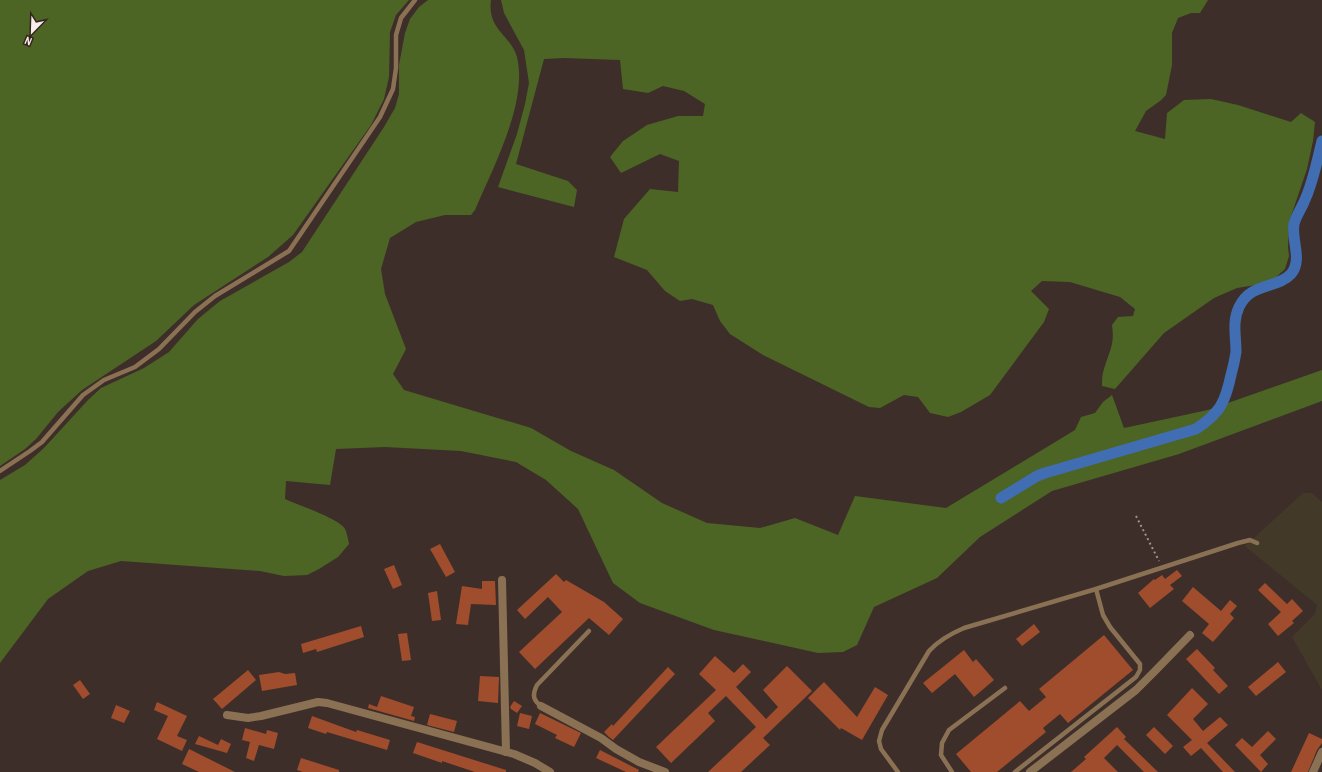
<svg xmlns="http://www.w3.org/2000/svg" width="1322" height="772" font-family="'Archivo Narrow',sans-serif">
<style>
.education{fill:#423928}
.green{fill:#4c6525}
.lines{fill:none;stroke-linecap:round;stroke-linejoin:round}
.canal{stroke:#416eb2;stroke-width:11}
.building{fill:#9f4d2d}
.path{stroke:#9f928e;stroke-width:2;stroke-dasharray:2 3;stroke-linecap:butt}
.service{stroke:#8b7154;stroke-width:4.5}
.minor{stroke:#8b7154;stroke-width:8}
</style>
<rect width="100%" height="100%" fill="#3e2e29"/>
<!-- education -->
<path class="education" d="M1303,493H1312L1322,502V690L1292,637L1315,614L1317,605L1245,546Z"/>
<!-- green -->
<g class="green">
<path d="M0,0H409L396,15L390,32L389,77L384,99L371,125L293,235L268,257L194,305L156,341L82,390L58,412L36,439L25,449L0,466Z"/>
<path d="M428,0H491C487,30 511,35 517,57C528,103 493,167 475,210L471,215H445L416,222L390,238L381,269L385,294L406,349L393,374L404,390L531,428L571,451L614,470L662,503L707,523L760,528L795,518L838,535L855,496L946,508L1075,430L1081,417L1095,413L1103,402L1112,395L1124,428L1208,410L1322,370V401L1179,454L1052,491L980,537L937,578L874,607L857,645L843,652L818,653L714,630L640,603L613,583L578,509L546,480L516,462L461,451L385,447L336,449L330,485L286,481L285,499C298,505 340,519 345,529C347,533 348,539 349,544L338,557L319,569L307,575L284,576L260,571L121,561L88,571L48,599L0,663V480L25,465L44,448L88,400L101,388L144,368L169,352L198,319L220,301L289,262L302,252L384,127L395,108L399,94V65L405,33L410,19L419,7Z"/>
<path d="M501,0H1208L1200,13H1191L1178,18L1172,33V65L1166,95L1160,101L1146,111L1135,131L1165,139L1167,113L1184,100L1211,99L1238,105L1291,122L1301,113L1315,122L1313,141L1307,169L1289,222L1288,247L1289,256L1285,269L1275,278L1262,284L1237,288L1214,298L1164,333L1115,389L1102,386C1102,380 1102,374 1104,369C1109,351 1115,346 1112,325L1118,317L1133,316L1135,309L1120,297L1070,282L1042,281L1031,291L1049,309L1044,322L990,395L961,412L948,417L930,413L918,397L904,395L880,408L869,407L763,355L730,334L720,321L713,305L692,299L680,301L665,291L647,270L614,257L624,219L650,189L678,192L679,161L660,154L621,173L610,157L623,141L647,125L678,116H703L705,104L684,91L663,86L648,93L623,89L620,60L564,58L544,59L516,164L568,181L577,190L574,207L498,187L517,134L525,104L529,83L524,50L504,13Z"/>
</g>
<g class="lines">
<!-- canal -->
<path class="canal" d="M1001,498L1037,476L1045,473L1196,429C1220,413 1225,403 1231,375C1233,368 1235,359 1236,352C1236,336 1232,322 1239,307C1251,282 1277,289 1291,274C1303,260 1291,240 1294,224C1296,216 1301,209 1304,202C1313,183 1317,161 1322,141"/>
</g>
<!-- building -->
<g class="building">
<path d="M440,544L455,572L446,577L430,549Z"/>
<path d="M394,565L402,585L393,589L384,569Z"/>
<path d="M1177,570L1182,576L1170,585L1174,589L1150,608L1138,593L1154,579L1155,580L1162,575L1165,579Z"/>
<path d="M556,574L564,582L566,580L604,602L623,619L609,635L589,618L535,669L519,652L562,612L548,597L525,619L517,610Z"/>
<path d="M482,581H495L496,605L471,604L468,625L456,624L462,586L482,589Z"/>
<path d="M1265,583L1287,604L1292,599L1303,611L1292,621L1294,623L1278,636L1268,624L1281,612L1258,590Z"/>
<path d="M1193,587L1221,611L1230,600L1237,606L1230,614L1234,618L1213,642L1202,633L1209,624L1182,601Z"/>
<path d="M437,591L441,620L432,621L428,593Z"/>
<path d="M1034,624L1040,632L1022,646L1016,639Z"/>
<path d="M361,626L364,637L317,652L316,649L303,653L301,644Z"/>
<path d="M407,633L411,660L402,661L398,634Z"/>
<path d="M1104,635L1133,670L1068,723L1060,714L1043,728L1046,732L997,772H971L956,754L1020,701L1029,711L1046,697L1039,689Z"/>
<path d="M1197,649L1215,668L1213,670L1228,686L1219,694L1186,659Z"/>
<path d="M964,650L973,662L976,659L994,680L974,697L955,674L932,693L923,683Z"/>
<path d="M715,656L734,673L743,664L751,672L736,687L766,719L778,707L763,690L787,666L812,691L763,738L770,745L741,772H708L756,727L726,696L708,713L715,721L671,763L656,747L716,690L699,674Z"/>
<path d="M1278,662L1286,672L1256,696L1248,687Z"/>
<path d="M668,667L675,674L613,740L609,737L604,732L612,724L613,726Z"/>
<path d="M248,670L256,680L222,709L213,699Z"/>
<path d="M279,672L285,674L295,673L297,685L262,691L259,675Z"/>
<path d="M480,676L499,677L498,703L478,701Z"/>
<path d="M80,680L90,694L83,699L73,685Z"/>
<path d="M824,682L857,717L875,687L888,695L862,740L841,728L840,730L808,698Z"/>
<path d="M1192,688L1208,704L1193,719L1203,731L1220,717L1228,725L1207,743L1235,772H1223L1201,748L1191,756L1183,747L1192,740L1167,715Z"/>
<path d="M381,696L414,707L411,716L415,717L414,721L368,708L369,704L377,707Z"/>
<path d="M514,701L522,706L517,713L511,709L510,707Z"/>
<path d="M157,702L187,716L177,736L187,740L182,751L157,739L168,716L154,710Z"/>
<path d="M116,705L130,711L124,723L111,718Z"/>
<path d="M520,713L532,716L529,729L517,726Z"/>
<path d="M540,713L581,733L574,747L555,738L557,735L535,724Z"/>
<path d="M430,714L457,721L454,732L427,725Z"/>
<path d="M312,716L356,732L357,730L390,740L387,750L327,732L326,734L308,728Z"/>
<path d="M1117,727L1126,737L1124,739L1158,772H1144L1117,745L1104,758L1118,772H1071L1086,759L1084,757Z"/>
<path d="M1154,727L1173,746L1165,754L1146,735Z"/>
<path d="M245,728L266,734L267,730L278,733L274,749L259,745L254,761L246,758L250,742L242,740Z"/>
<path d="M1268,731L1276,739L1260,755L1268,764L1261,772L1235,745L1242,738L1252,747Z"/>
<path d="M1309,733L1322,739V743L1317,750L1308,772H1291Z"/>
<path d="M199,736L218,745L221,739L231,744L227,753L195,744Z"/>
<path d="M417,742L506,770V772H475L442,761V763L413,753Z"/>
<path d="M189,749L235,772H199L182,764Z"/>
<path d="M600,750L639,770L638,772H626L596,758Z"/>
<path d="M301,758L339,770V772H303L297,770Z"/>
</g>
<g class="lines">
<!-- path -->
<path class="path" d="M1136,516L1159,561"/>
<!-- service -->
<g class="service">
<path d="M0,471L30,451L42,442L83,395L104,380L135,367L159,349L195,312L215,296L289,251L380,117L393,89L396,68V35L401,18L415,0"/>
<path d="M541,706C533,700 532,695 537,685L589,631"/>
<path d="M898,772L881,749L879,741L882,730L929,651C939,640 950,634 964,628L1096,589L1238,543L1250,540L1257,543"/>
<path d="M952,772L941,755L942,743L949,730L1005,688"/>
<path d="M1015,772L1136,677L1140,670V664L1110,627L1103,615L1096,589"/>
</g>
<!-- minor -->
<g class="minor">
<path d="M502,580L506,752"/>
<path d="M541,706L601,738L616,749L639,762L665,772"/>
<path d="M227,715L248,718L261,716L318,702L327,703L514,754L535,763L550,772"/>
<path d="M1030,772L1136,690L1156,670L1190,635"/>
<path d="M1313,772L1322,752"/>
</g>
</g>
<!-- north arrow -->
<g transform="translate(32 32) rotate(203)" stroke="#34251f" stroke-width="3" paint-order="stroke">
<path d="M0-3L7 15L0 10L-7 15Z" fill="#f8edea"/>
<text y="-6" font-size="11" font-weight="bold" text-anchor="middle" fill="#f8edea">N</text>
</g>
</svg>
